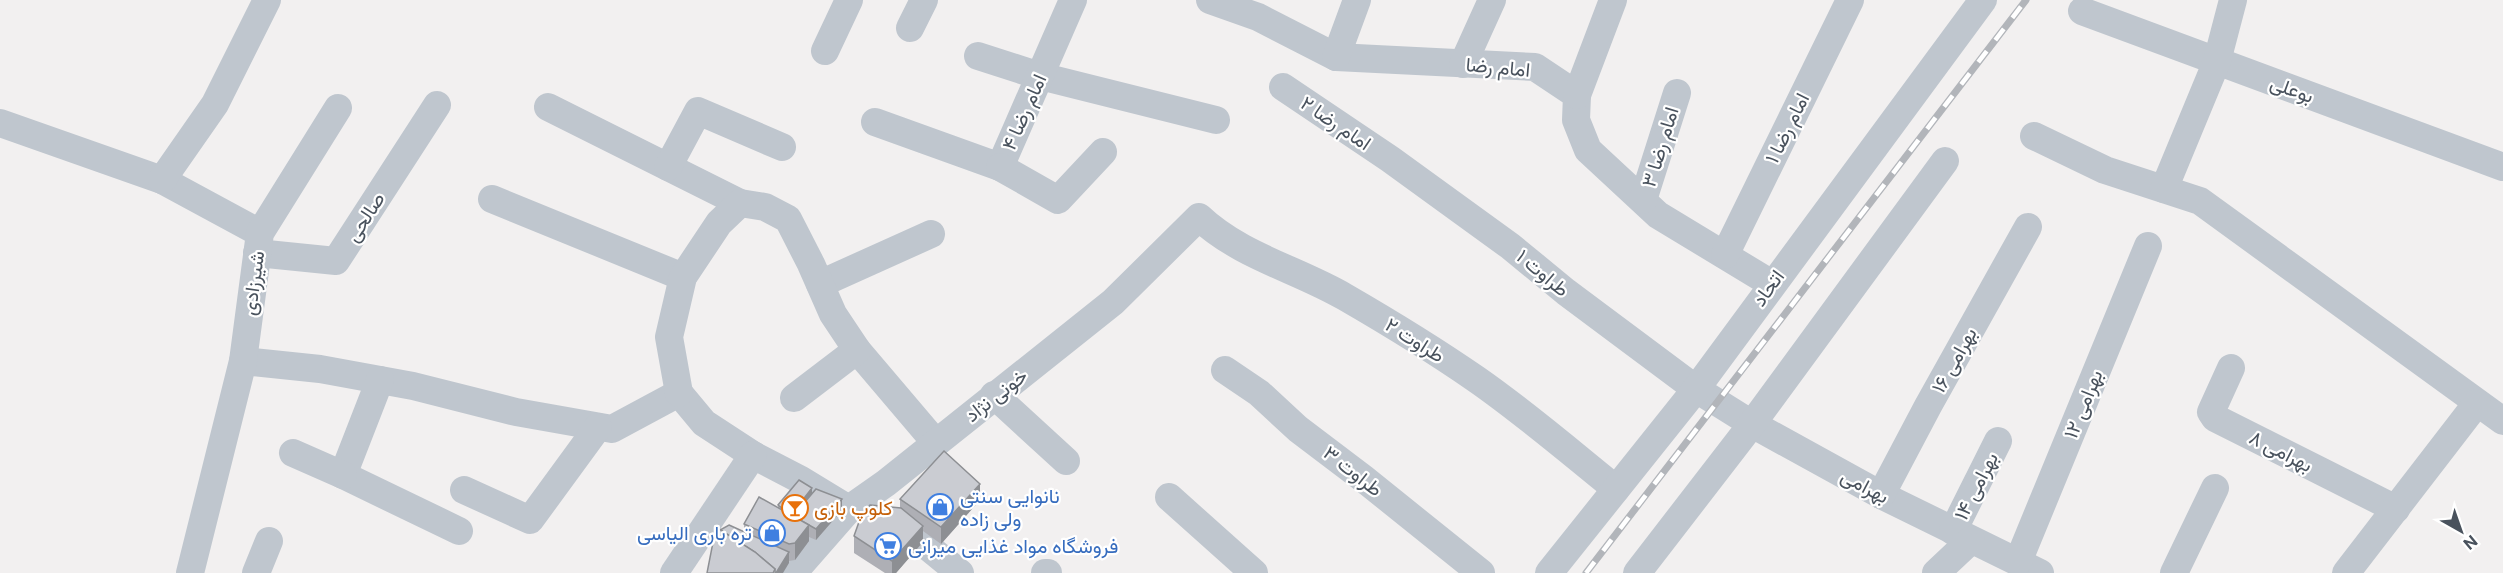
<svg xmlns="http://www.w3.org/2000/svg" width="2503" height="573" font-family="'Public Sans',Vazirmatn,sans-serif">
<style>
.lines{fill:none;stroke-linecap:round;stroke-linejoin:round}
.minor{stroke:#bfc6ce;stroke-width:28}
.rail-casing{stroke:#b2b5ba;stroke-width:7}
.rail{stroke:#fff;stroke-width:4.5;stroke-dasharray:14;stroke-linecap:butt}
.wall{fill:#aeafb5}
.shaded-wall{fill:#8d8f93}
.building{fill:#caccd2;stroke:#8d8f93;stroke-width:1.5}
.labels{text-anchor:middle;stroke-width:4.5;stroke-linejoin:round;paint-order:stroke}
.street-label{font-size:20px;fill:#49525d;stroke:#fff}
.shop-label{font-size:20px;fill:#366cbe;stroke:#fff;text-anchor:start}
.food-label{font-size:20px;fill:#c56008;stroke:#fff;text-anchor:start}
</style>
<rect width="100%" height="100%" fill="#f2f0f0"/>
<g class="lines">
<!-- minor -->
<g class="minor">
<path d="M1210,0L1258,17L1336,57L1535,67L1577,95L1576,120L1588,150L1658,215L1772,284"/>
<path d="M2082,11L2503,167"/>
<path d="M910,28L924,0"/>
<path d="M825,51L849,0"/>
<path d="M978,56L1040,76L1216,120"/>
<path d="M1336,57L1357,0"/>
<path d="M1463,64L1492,0"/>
<path d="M1283,87L1390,159L1510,246L1566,292L1696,389L1752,424L1881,495L2040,573"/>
<path d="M1577,95L1613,0"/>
<path d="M548,107L740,203"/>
<path d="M875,122L1000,167L1073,0"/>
<path d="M0,123L162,180L260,233"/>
<path d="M2034,136L2105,170L2200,201L2503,421"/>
<path d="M668,167L698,111L782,147"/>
<path d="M1000,167L1058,200L1103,152"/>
<path d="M162,180L215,104L267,0"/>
<path d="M2164,189L2217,61L2233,0"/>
<path d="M492,199L683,277"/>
<path d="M1643,200L1677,93"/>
<path d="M257,253L336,261L437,105"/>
<path d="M1725,255L1850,0"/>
<path d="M820,284L931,234"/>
<path d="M857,350L936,443"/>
<path d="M243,361L320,369L413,386L516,412L612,429L679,393L704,423L753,455L801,480L847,508"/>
<path d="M2231,368L2211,412L2215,418L2396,509"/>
<path d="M1225,370L1259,393L1298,429L1364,479L1481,573"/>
<path d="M380,380L343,475L459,531"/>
<path d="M679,393L669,337L683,277L719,223L740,203L765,207L788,219L811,264L833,314L857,350L794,398"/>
<path d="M994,395L1066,461"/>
<path d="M293,453L343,475"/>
<path d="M464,490L530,520L598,427"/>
<path d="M1881,495L1928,406L2028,227"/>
<path d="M1169,497L1254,573"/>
<path d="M891,522L901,525L960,573"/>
<path d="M1953,531L1998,441"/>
<path d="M2018,562L2148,246"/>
<path d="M190,573L243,361L260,233L338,108"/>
<path d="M256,573L269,541"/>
<path d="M674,573L753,455"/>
<path d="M793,573L849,509L886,483L1113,302L1199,217C1240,256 1297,269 1345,297C1390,323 1434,350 1476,379C1525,413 1570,452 1616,489"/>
<path d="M1045,573H1048"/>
<path d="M1549,573L1696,389L1983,0"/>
<path d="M1637,573L1752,424L1945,161"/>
<path d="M1936,573L1971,540"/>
<path d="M2174,573L2215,488"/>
<path d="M2346,573L2477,403"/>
</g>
<defs>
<path id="rail" d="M1586,573L2026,0"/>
</defs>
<!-- rail casing -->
<use href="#rail" class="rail-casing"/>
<!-- rail -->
<use href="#rail" class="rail"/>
</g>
<!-- wall -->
<g class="wall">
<path d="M812,494L842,510L816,540L809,537V541L795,560L789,561V563L720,530L744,531V524L778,508V505Z"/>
<path d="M900,499L980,500L941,544L923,531V542L896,573H885L854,553V536L900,508Z"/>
</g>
<!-- shaded-wall -->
<g class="shaded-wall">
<path d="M980,484V500L941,544V527Z"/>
<path d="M812,488V500L791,526V515Z"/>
<path d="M842,499V510L816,540V529Z"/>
<path d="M809,525V541L795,560V543Z"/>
<path d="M923,526V542L896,573H892V561Z"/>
<path d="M789,552V563L783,573H776Z"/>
</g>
<!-- building -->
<g class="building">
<path d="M944,451L980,484L941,527L900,499Z"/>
<path d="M799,480L812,488L791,515L778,505Z"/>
<path d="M816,489L842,499L816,529L793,516Z"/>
<path d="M759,497L809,525L795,543L789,544L744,524Z"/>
<path d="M870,505L901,508L923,526L892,561L854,536L860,519Z"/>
<path d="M729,525L789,552L776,573H775V569L755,552L720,530Z"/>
<path d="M716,527L755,552L775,569L773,573H707Z"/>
</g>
<!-- icons -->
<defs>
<symbol id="shop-ring" viewBox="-11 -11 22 22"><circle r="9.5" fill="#fff" stroke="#3f7fe0" stroke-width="1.5"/><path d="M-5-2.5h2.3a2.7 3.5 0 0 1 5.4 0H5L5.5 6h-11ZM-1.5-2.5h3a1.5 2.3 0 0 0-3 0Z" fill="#3f7fe0"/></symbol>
<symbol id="bar-ring" viewBox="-11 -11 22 22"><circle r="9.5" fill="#fff" stroke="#e8710a" stroke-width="1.5"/><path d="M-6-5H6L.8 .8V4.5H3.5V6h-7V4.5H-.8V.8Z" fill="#e8710a"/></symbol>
<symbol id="supermarket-ring" viewBox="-11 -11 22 22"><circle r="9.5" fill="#fff" stroke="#3f7fe0" stroke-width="1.5"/><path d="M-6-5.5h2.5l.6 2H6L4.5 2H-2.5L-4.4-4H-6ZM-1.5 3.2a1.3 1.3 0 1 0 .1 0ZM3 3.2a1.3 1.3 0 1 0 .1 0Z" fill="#3f7fe0"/></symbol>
</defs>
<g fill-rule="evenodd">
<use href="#shop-ring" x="925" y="492" width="30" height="30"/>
<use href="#bar-ring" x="780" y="493" width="30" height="30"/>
<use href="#shop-ring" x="757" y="518" width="30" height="30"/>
<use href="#supermarket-ring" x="873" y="531" width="30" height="30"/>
</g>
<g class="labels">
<!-- street labels -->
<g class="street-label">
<text transform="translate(1498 67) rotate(5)" y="7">امام رضا</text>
<text transform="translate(2292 89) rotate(20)" y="7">بوعلی</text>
<text transform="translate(1024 112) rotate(-66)" y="7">امام رضا ۴</text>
<text transform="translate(1336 123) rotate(34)" y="7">امام رضا ۲</text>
<text transform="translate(1787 128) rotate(-64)" y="7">امام رضا ۱</text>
<text transform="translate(1660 147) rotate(-73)" y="7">امام رضا ۳</text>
<text transform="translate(365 217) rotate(-57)" y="7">صالحی</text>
<text transform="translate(1543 273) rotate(40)" y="7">طراوت ۱</text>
<text transform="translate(253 283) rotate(-82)" y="7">شیرزادی</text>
<text transform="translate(1768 288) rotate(-54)" y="7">اتحاد</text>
<text transform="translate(1415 340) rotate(32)" y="7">طراوت ۲</text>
<text transform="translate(1954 360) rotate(-61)" y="7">بهرامی ۱۶</text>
<text transform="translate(996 395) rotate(-38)" y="7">خونی نژاد</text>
<text transform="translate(2083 404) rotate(-68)" y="7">بهرامی ۱۲</text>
<text transform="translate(2281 451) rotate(27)" y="7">بهرامی ۸</text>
<text transform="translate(1353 471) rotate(38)" y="7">طراوت ۳</text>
<text transform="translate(1865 486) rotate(28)" y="7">بهرامی</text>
<text transform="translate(1976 486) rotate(-63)" y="7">بهرامی ۱۴</text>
</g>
<!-- shop labels -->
<g class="shop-label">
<text x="960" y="503">نانوایی سنتی<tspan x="960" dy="23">ولی زاده</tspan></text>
<text x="752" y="540" text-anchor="end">تره باری الیاسی</text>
<text x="908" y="553">فروشگاه مواد غذایی میرانی</text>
</g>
<!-- food labels -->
<g class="food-label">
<text x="814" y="515">کلوپ بازی</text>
</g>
</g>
<!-- north arrow -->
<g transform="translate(2461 531) rotate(140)" stroke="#ffffff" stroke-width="4.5" paint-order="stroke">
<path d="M0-4.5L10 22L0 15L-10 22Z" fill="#49525d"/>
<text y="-9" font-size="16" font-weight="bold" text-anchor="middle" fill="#49525d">N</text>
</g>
</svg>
